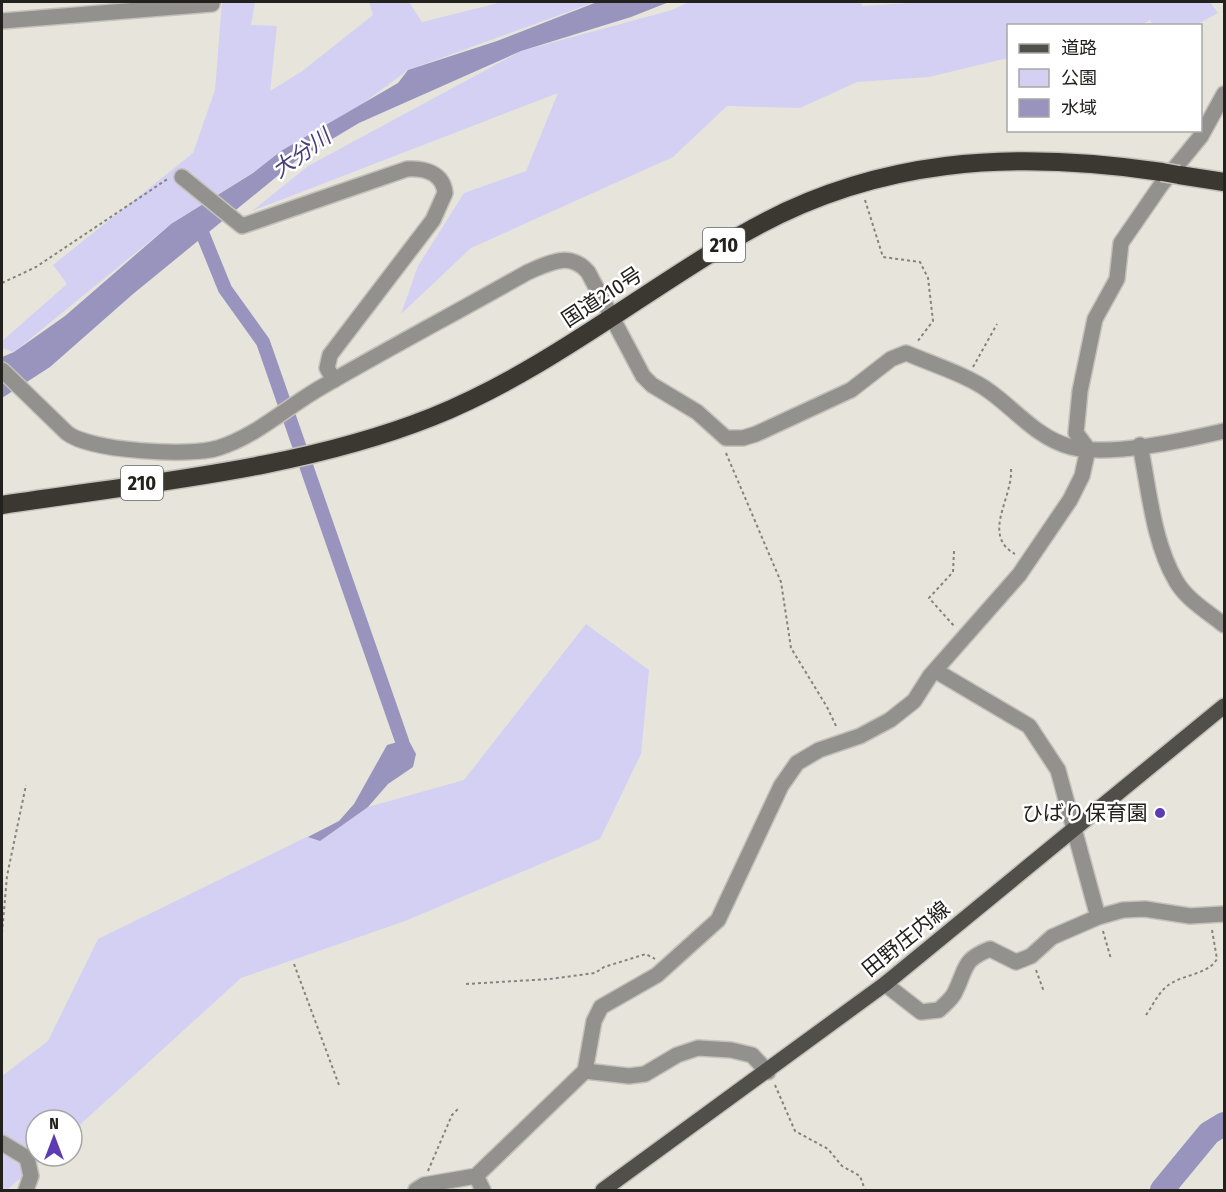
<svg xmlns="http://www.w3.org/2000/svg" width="1226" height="1192" font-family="'Fira Sans Condensed','Noto Sans JP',sans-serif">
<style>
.green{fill:#d4d0f3}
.water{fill:#9994bd}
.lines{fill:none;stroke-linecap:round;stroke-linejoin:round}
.canal{stroke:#9994bd;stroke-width:14}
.river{stroke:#9994bd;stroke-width:24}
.minor-casing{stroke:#c4c1ba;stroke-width:18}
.major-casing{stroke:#c4c1ba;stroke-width:18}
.highway-casing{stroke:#c4c1ba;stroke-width:21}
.path{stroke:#85837d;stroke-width:2;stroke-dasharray:3 3;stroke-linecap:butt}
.minor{stroke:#93918e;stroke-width:15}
.major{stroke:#514f49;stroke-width:15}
.highway{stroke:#3b3832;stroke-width:18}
.highway-bridge-casing{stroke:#c4c1ba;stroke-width:21;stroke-linecap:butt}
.highway-bridge{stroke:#3b3832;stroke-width:18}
.poi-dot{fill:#5c3bb3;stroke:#fff;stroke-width:2}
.labels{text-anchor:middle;stroke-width:5;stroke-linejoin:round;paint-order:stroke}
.shield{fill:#fff;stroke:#646462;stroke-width:1.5}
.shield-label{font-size:20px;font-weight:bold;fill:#22211e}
.street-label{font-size:21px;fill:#22211e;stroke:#fff}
.poi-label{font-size:21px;fill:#22211e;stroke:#fff;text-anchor:end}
.water-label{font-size:22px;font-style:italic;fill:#4a3f77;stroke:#fff}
</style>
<rect width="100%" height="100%" fill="#e7e4dc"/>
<!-- green -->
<g class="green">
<path d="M222,2H255L251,25L277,26L270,91L301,72L373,15L369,2H409L422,22L502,2H595L408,70L361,105L171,224L14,352L2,348V341L67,284L53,265L193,153L215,90Z"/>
<path d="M689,2H860L863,6L924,2H1210L1218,13L1196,25H1153L1150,20L1139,26H1008V58L929,77L857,82L800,108L727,106L673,157L471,248L401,314L418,266L464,193L526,171L558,93L252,211L308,166L521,51L672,10Z"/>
<path d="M586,624L649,670L641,754L600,839L405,921L241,978L72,1132V1120H36V1156H46L7,1190H2V1076L48,1041L98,939L368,807L464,780Z"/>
</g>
<!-- water -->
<g class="water">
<path d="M597,2H669L631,17L521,51L359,123L297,160L133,294L50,367L2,398V357L14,352L65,316L171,224L253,173L281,151L398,83L408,70L497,41Z"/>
<path d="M408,739L416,754L413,767L388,784L368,807L320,841L308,837L339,821L354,804L387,745Z"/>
</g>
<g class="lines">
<!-- canal -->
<path class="canal" d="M201,230L225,289L263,342L402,741"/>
<!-- river -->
<path class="river" d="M1162,1190L1209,1133L1224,1124"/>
<defs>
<g id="minor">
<path d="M2,21L212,4V2"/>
<path d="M182,177L242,226L407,169C425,168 443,173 445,193L433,220L330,355L327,368L334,380"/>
<path d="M2,370L67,433C90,451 190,457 218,448C255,437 287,407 320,388C389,348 459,311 528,272C549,263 570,251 588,272L643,376L652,385L697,412L726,438H743L756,434L851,390L891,359L906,353C930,363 969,376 989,391C1016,410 1037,438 1071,447C1110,457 1185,440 1224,431"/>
<path d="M1140,445C1149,489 1153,542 1176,581C1186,599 1208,612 1224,625"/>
<path d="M936,671L1029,726L1058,770L1098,917"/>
<path d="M885,984L921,1012L939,1010C944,1005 952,999 955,992C967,968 962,960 990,949L1016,962L1031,956L1052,937L1098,917L1123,910L1145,909L1190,916L1224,914"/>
<path d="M585,1071L629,1076L645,1074L677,1055L698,1048L731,1050L752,1055L768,1072"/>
<path d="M2,1143L27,1158L31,1176L26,1190"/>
<path d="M476,1176L483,1190"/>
<path d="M416,1190L424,1185L476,1176L585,1071L594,1021L601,1007L657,975L718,920L781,786L797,763L819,750L860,736L890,720L914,701L930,676L1019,575L1070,500L1082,476L1088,449L1076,433L1080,391L1095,319L1117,279L1121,243L1161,185L1201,136L1224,94"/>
</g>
<path id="major" d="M603,1190L885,984L1224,706"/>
<g id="highway">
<path d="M1179,175L1224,182"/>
<path d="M2,505C143,483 299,470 432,417C544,372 638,295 741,235C874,157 1014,150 1162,172"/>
</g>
</defs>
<!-- minor casing -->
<use href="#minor" class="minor-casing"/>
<!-- major casing -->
<use href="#major" class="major-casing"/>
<!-- highway casing -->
<use href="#highway" class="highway-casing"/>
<!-- path -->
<g class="path">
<path d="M865,200L883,257L920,262L928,278L933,321L917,342"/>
<path d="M2,283L36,267L169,178"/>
<path d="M973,367L997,324"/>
<path d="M726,453L781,582L791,648L827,707L837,728"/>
<path d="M1011,469C1013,498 981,535 1015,554"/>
<path d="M954,551L953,572L929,598L955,627"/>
<path d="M1103,931L1111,959"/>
<path d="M2,933L7,876L26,785"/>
<path d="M294,964L339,1085"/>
<path d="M1036,970L1044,992"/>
<path d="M466,984L550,979L595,973L604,967L646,954L655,959"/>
<path d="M1146,1015C1152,1007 1157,995 1165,988C1179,974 1207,976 1217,959L1212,930"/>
<path d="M775,1085L795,1131L828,1149L842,1166L860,1176L865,1190"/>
<path d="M428,1171L452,1115L459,1108"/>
</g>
<!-- minor -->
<use href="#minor" class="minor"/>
<!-- major -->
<use href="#major" class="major"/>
<!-- highway -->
<use href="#highway" class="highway"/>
<defs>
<path id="highway-bridge" d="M1162,172L1179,175"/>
</defs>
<!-- highway-bridge casing -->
<use href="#highway-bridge" class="highway-bridge-casing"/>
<!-- highway-bridge -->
<use href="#highway-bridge" class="highway-bridge"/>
</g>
<!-- markers -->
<circle class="poi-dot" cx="1160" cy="813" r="6"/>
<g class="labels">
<!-- shield labels -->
<g class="shield">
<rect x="703" y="228" width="42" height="34" rx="4.5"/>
<rect x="121" y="466" width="42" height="34" rx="4.5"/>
</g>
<g class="shield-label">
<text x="724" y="252">210</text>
<text x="142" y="490">210</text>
</g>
<!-- street labels -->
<g class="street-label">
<text transform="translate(602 297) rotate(-33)" y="7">国道210号</text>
<text transform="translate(906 939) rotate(-39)" y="7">田野庄内線</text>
</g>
<!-- poi labels -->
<g class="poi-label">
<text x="1148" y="820">ひばり保育園</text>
</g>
<!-- water labels -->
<g class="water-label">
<text transform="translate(301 153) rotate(-36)" y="8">大分川</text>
</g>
</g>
<!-- border -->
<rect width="1226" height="1192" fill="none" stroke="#22211e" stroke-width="6"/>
<!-- legend -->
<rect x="1007" y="24" width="195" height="108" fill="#ffffff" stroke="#a7a6a5" stroke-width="1.5"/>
<rect x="1019" y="44" width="30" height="9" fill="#514f49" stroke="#a7a6a5" stroke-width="1.5"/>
<text x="1061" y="54" font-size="18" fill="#22211e">道路</text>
<rect x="1019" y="69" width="30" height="18" fill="#d4d0f3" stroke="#a7a6a5" stroke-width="1.5"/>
<text x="1061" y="84" font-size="18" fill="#22211e">公園</text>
<rect x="1019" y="99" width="30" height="18" fill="#9994bd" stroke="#a7a6a5" stroke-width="1.5"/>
<text x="1061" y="114" font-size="18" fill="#22211e">水域</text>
<!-- north arrow -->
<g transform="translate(54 1138)"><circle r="28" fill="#ffffff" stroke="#a7a6a5" stroke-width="1.5"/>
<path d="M0-4.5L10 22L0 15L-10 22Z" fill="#5c3bb3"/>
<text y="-9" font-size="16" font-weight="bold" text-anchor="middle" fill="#22211e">N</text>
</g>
</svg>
